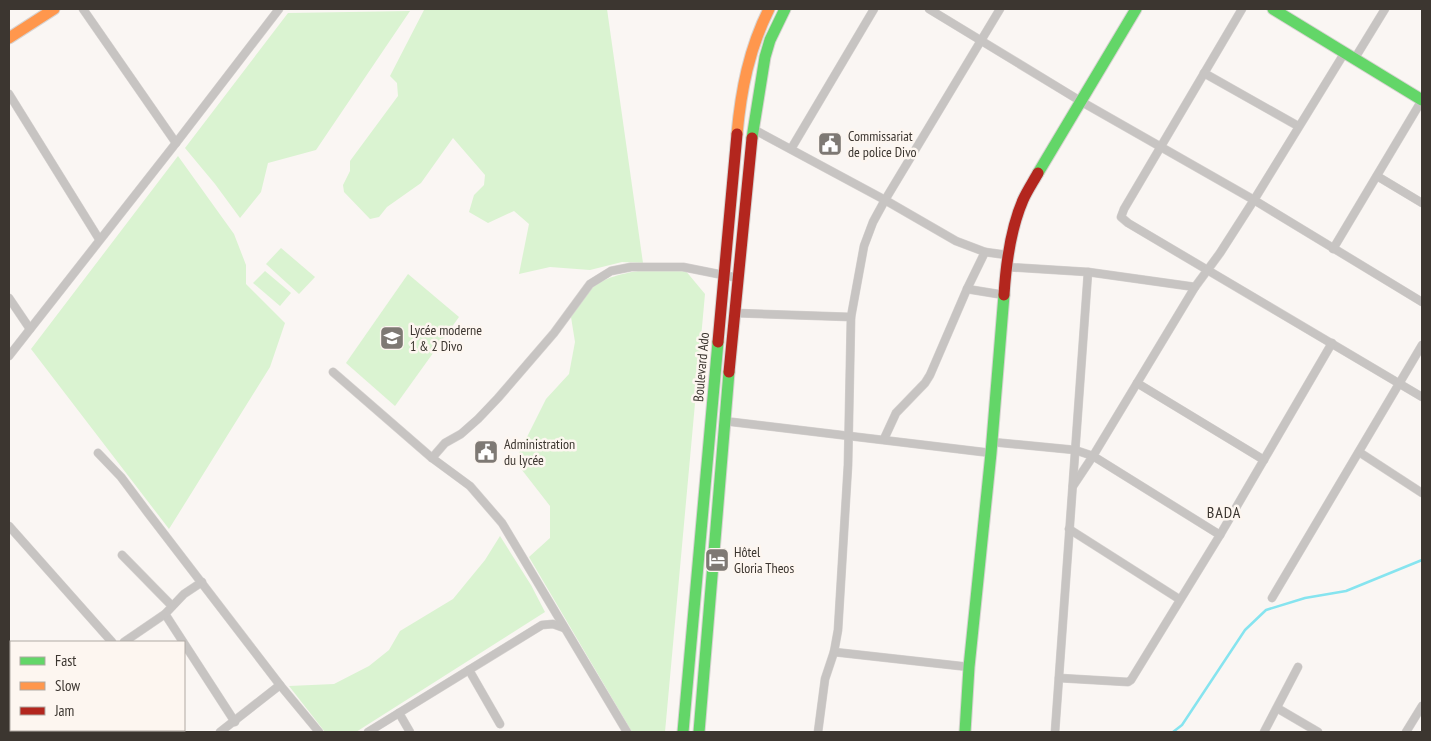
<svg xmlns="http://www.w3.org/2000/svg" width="1431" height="741" font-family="'PT Sans Narrow',sans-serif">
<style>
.green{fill:#daf3d1}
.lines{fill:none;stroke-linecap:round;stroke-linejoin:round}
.stream{stroke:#86e4ef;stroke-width:2.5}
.street-casing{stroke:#d7d3d1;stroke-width:9}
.fast-casing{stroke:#d7d3d1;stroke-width:13}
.slow-casing{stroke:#d7d3d1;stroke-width:13}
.jam-casing{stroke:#d7d3d1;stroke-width:13}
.street{stroke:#c7c4c2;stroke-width:8}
.fast{stroke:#63d668;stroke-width:11}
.slow{stroke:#ff974d;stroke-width:11}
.jam{stroke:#b3261e;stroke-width:11}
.labels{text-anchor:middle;stroke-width:5;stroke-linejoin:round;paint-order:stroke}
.poi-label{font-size:14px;fill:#3c3630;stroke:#fdf6f0;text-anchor:start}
.street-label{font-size:14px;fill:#3c3630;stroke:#fdf6f0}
.quarter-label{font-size:16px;letter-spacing:1px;fill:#3c3630;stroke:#fdf6f0}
</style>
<rect width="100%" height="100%" fill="#faf6f3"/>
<!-- green -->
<g class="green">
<path d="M496,9H607L643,263L622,262L590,270L550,267L519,274L529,224L514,211L488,223L469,212L474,195L484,185L485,175L453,138L421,183L387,207L379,217L370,219L344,192L343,185L350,171V161L398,96L397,83L390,76L424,10Z"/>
<path d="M410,11L316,150L268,163L261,192L240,218L215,184L185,148L288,13Z"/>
<path d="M178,156L234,234L246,265V284L285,323L270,367L169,529L31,349Z"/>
<path d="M281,248L315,277L299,294L266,264Z"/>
<path d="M644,270H685L705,294L665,732H632L529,557L550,538V506L515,461L546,399L569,374L575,342L571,317C576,309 582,298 589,291C602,277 625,273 644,270Z"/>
<path d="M265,271L291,293L280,306L253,283Z"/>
<path d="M408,274L459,317L395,406L346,363Z"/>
<path d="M500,536L531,585L545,612L356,732H325L289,686L334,684L369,666L389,650L400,631L453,599L485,560Z"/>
</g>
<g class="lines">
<!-- stream -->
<path class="stream" d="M1173,732L1182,725L1245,630L1266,610L1305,598L1346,591L1422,560"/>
<defs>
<g id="street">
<path d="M83,9L176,143"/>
<path d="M929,9L1082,102L1254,200L1422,302"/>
<path d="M1242,9L1124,209L1121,217L1128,223L1422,397"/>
<path d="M1355,58L1385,9"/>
<path d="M1204,73L1298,126"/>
<path d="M9,94L99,239"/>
<path d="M753,129L885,200L956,241L985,252"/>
<path d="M791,149L874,9"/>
<path d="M1377,176L1422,203"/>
<path d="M1333,249L1422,100"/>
<path d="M1007,267L1088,272L1195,287"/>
<path d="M967,289L1004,295"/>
<path d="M9,298L30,329"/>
<path d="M734,313L851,317"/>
<path d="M9,356L176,143L279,9"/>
<path d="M333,372L432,458L470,486L502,523L627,732"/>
<path d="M1137,383L1264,460"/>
<path d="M724,421L991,453"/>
<path d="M884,439L896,413L925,383L930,375L967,289L985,252L1007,255"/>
<path d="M992,442L1075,450L1093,456L1220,535"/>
<path d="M1359,452L1422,493"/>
<path d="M98,453L121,477L148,513L280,685L319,732"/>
<path d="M432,458L445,443L461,434L478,419L498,398L554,333L590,284L611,271L631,267H683L738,278"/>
<path d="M1073,486L1093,456L1195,287L1220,253L1254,200L1345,52"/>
<path d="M9,526L112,642"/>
<path d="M1069,529L1179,599"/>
<path d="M122,555L172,606"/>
<path d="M1272,598L1422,345"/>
<path d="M165,614L235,722"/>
<path d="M124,642L165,614L184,594L202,582"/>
<path d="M9,646L11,649"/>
<path d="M834,652L969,667"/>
<path d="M469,670L500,724"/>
<path d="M1059,678L1128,682L1131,680L1220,535L1332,343"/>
<path d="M1277,708L1318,732"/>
<path d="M399,713L410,732"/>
<path d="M80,730L83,732"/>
<path d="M27,732L29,730"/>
<path d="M220,732L280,685"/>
<path d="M368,732L542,625L553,624L564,628"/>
<path d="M818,732L825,679L834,652L838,630L848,465L851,317L864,246L873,222L885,200L1000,9"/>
<path d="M1055,732L1088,272"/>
<path d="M1264,732L1298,667"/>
<path d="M1406,732L1422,706"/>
</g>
<g id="fast">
<path d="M1273,9L1422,100"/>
<path d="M752,138L765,57L770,40L785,9"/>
<path d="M1038,173L1136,9"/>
<path d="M683,732L718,342"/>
<path d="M699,732L729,372"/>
<path d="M965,732L969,667L991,453L1004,295"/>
</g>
<g id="slow">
<path d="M9,38L54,9"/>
<path d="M737,134C741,90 749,49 769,9"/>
</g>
<g id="jam">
<path d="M1004,295C1006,263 1010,230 1023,200C1027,191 1033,182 1038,173"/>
<path d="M718,342L737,134"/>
<path d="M729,372L752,138"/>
</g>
</defs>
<!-- street casing -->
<use href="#street" class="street-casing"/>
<!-- fast casing -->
<use href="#fast" class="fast-casing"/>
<!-- slow casing -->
<use href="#slow" class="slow-casing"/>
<!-- jam casing -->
<use href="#jam" class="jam-casing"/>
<!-- street -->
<use href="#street" class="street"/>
<!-- fast -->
<use href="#fast" class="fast"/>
<!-- slow -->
<use href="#slow" class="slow"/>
<!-- jam -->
<use href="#jam" class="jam"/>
</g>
<!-- icons -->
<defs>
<symbol id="civic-square" viewBox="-11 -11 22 22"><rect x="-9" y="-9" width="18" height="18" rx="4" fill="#7e7974" stroke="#fdf6f0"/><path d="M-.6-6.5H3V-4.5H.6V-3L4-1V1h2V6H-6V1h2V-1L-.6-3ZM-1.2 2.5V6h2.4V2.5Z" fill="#fff"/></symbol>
<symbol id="school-square" viewBox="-11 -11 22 22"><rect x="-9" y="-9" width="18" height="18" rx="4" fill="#7e7974" stroke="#fdf6f0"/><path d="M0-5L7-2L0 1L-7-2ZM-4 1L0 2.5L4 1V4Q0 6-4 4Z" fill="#fff"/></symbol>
<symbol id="hotel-square" viewBox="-11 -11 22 22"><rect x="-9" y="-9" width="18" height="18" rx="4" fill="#7e7974" stroke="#fdf6f0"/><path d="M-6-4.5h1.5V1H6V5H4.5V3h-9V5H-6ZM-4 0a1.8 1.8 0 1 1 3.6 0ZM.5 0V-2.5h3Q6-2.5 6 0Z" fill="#fff"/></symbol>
</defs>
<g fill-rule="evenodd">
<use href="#civic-square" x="816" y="130" width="28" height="28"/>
<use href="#school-square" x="378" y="324" width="28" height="28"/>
<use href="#civic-square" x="472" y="438" width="28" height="28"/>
<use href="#hotel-square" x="703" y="546" width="28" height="28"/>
</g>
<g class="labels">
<!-- poi labels -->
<g class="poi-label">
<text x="848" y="141">Commissariat<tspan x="848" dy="16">de police Divo</tspan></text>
<text x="410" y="335">Lycée moderne<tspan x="410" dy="16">1 &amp; 2 Divo</tspan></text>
<text x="504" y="449">Administration<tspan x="504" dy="16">du lycée</tspan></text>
<text x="734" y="557">Hôtel<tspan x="734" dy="16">Gloria Theos</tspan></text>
</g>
<!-- street labels -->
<g class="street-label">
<text transform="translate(701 367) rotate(-85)" y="5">Boulevard Ado</text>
</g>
<!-- quarter labels -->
<g class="quarter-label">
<text x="1224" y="518">BADA</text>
</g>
</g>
<!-- border -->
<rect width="1431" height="741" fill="none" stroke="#3c3630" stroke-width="20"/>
<!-- legend -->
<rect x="10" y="641" width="175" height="90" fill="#fdf6f0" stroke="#b0a9a3"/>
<rect x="20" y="657" width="25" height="8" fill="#63d668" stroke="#b0a9a3"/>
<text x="55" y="666" font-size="15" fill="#3c3630">Fast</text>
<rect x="20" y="682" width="25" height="8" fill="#ff974d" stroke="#b0a9a3"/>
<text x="55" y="691" font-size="15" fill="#3c3630">Slow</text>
<rect x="20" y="707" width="25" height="8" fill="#b3261e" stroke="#b0a9a3"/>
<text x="55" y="716" font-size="15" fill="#3c3630">Jam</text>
</svg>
